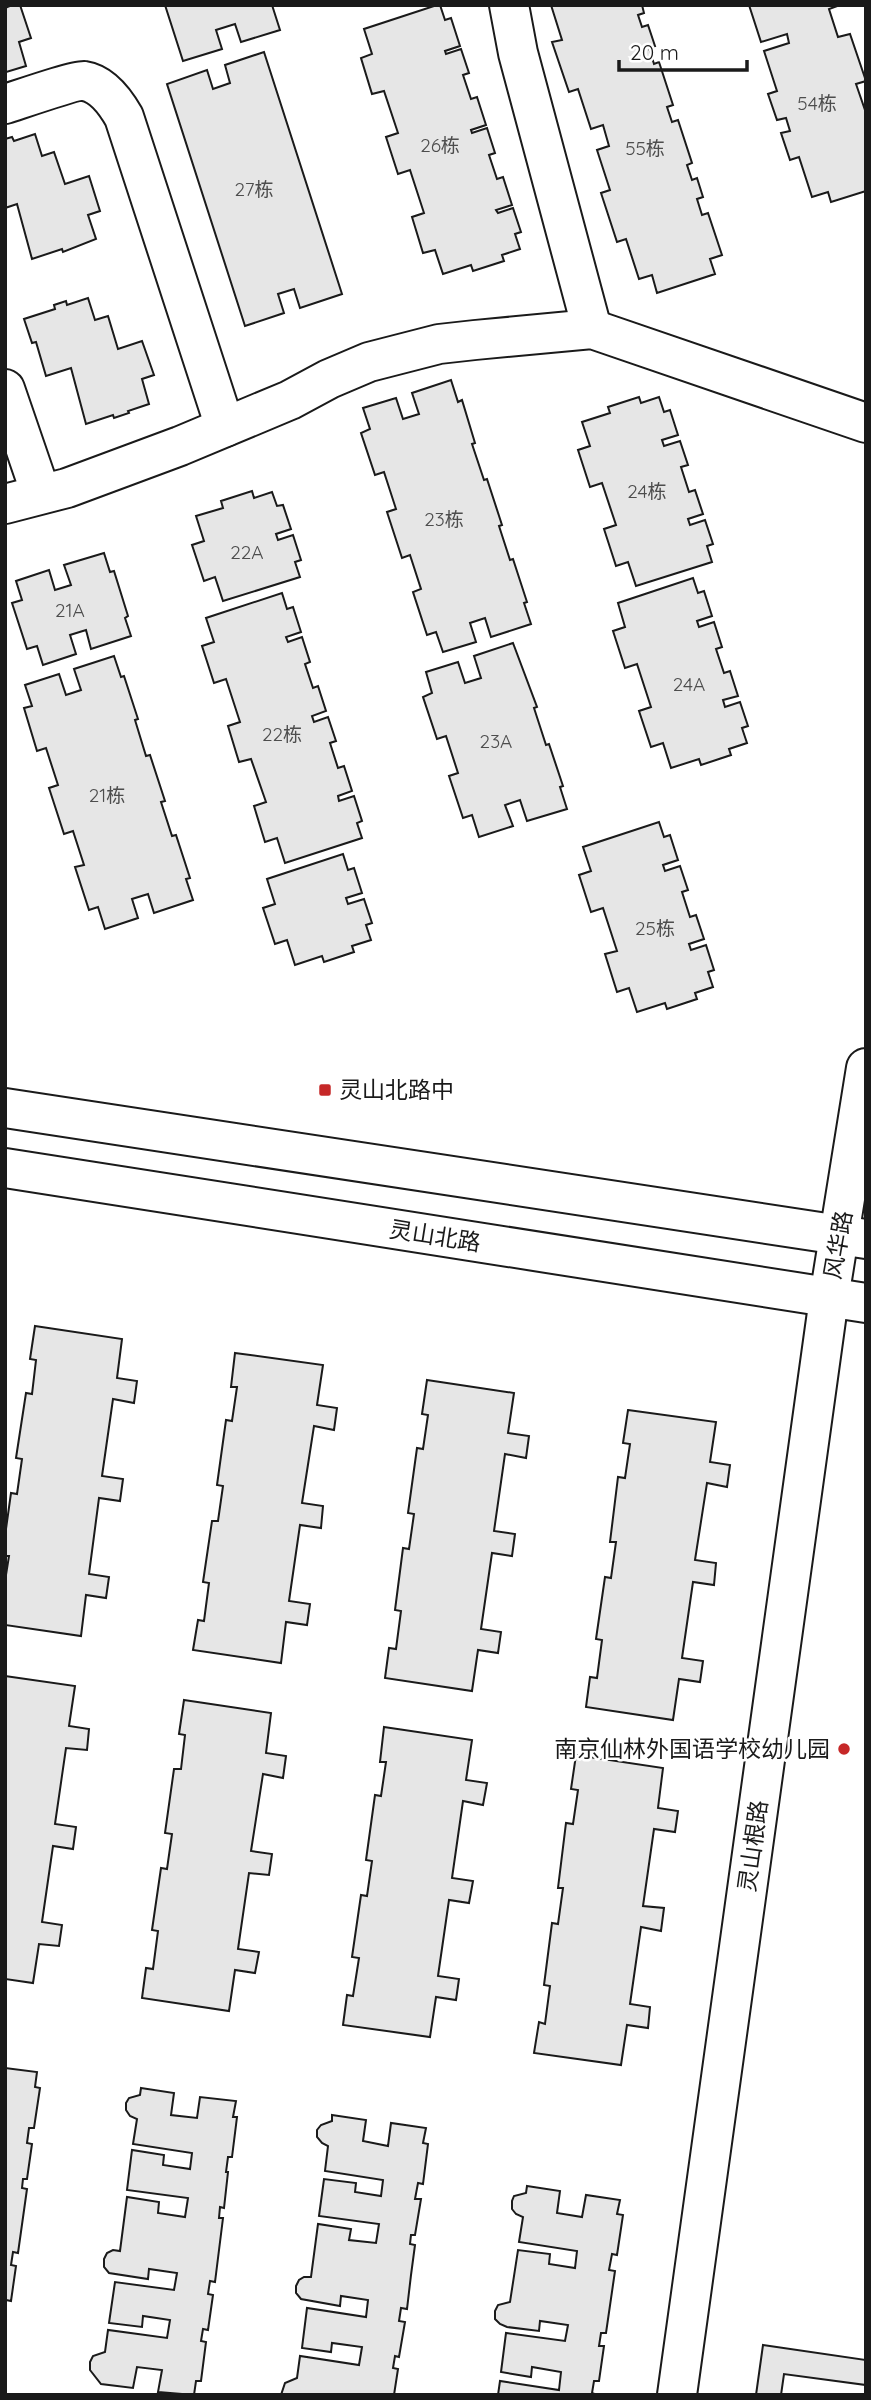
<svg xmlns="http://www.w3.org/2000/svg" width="871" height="2400" font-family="Quicksand,'Noto Sans SC',sans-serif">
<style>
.building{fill:#e6e6e6;stroke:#1a1a1a;stroke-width:2}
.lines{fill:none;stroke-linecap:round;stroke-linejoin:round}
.minor-casing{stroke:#1a1a1a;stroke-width:42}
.major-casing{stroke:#1a1a1a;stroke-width:42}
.minor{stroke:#fff;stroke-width:38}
.major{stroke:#fff;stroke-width:38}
.poi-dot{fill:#c62828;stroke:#fff;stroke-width:2.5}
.labels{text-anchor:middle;stroke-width:5;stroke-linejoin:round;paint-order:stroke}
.number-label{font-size:19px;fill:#4d4d4d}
.poi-label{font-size:23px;fill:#1a1a1a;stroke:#fff;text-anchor:start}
.street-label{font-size:23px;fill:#1a1a1a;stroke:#fff}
</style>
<rect width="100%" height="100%" fill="#fff"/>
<!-- building -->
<g class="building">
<path d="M12,5H20L31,38L19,42L26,66L6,72L5,75V8Z"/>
<path d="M165,5H272L280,30L241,42L235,24L216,30L222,49L183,61Z"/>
<path d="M437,5H440L445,20L451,18L460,46L445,51L446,54L461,49L469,73L463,75L471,99L477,97L486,125L471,130L472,133L487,128L495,153L489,155L497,179L503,177L512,205L496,210L498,213L513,208L521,232L515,234L520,249L502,255L504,261L473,271L471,265L443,274L435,250L423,253L412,217L424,213L410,170L398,174L386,137L398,133L384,91L372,94L361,58L372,54L364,29Z"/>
<path d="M551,5H642L644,13L638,15L642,27L648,25L655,46L649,48L654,64L659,62L673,105L667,107L672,122L678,120L692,163L687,165L692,180L697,178L703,197L697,199L702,215L708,213L722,255L710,259L715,274L657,293L652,275L639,279L626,239L617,242L601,193L610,190L597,150L609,146L603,125L591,129L578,89L569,92L552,42L562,40Z"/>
<path d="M749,5H840L829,9L838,37L850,34L866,81L856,84L866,113V191L831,202L828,192L812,197L799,157L790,160L781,133L790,131L786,118L777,120L768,94L777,91L764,51L789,43L787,34L761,42Z"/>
<path d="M264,52L342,294L300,308L294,289L278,294L284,313L245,326L167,84L207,70L213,89L230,83L225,65Z"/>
<path d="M35,134L42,156L54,152L65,184L89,176L100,211L88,215L96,239L63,252L62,249L32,259L17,204L5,208V139L12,137L14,141Z"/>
<path d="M88,298L95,320L108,316L118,349L142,341L154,375L142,379L149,404L128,411L129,413L114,418L113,415L86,424L71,368L46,376L36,342L32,343L24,319L55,309L54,305L66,301L67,305Z"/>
<path d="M451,380L458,402L462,400L475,443L472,444L484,480L487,479L502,525L499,526L510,560L513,559L527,602L524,603L531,624L491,637L485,618L470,623L476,642L443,652L436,632L427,635L413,592L421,589L410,555L402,558L387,512L396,509L384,472L375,475L361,433L370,429L363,408L396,398L403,419L419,414L412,393Z"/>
<path d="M639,397L641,403L659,397L664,412L670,410L678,435L662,440L664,446L680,441L688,465L681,467L689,492L695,490L703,514L688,519L690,525L705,520L713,544L707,546L712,562L636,586L628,562L616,566L604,529L616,525L602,483L590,487L578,450L590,446L582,422L610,413L608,407Z"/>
<path d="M252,491L254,498L272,492L277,506L283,505L291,529L276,534L278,540L293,535L301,560L295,562L300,577L223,601L215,577L204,581L192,545L204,541L196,516L223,508L221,501Z"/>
<path d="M104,553L110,572L114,571L128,616L125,618L131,636L91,649L86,630L70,635L76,654L43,665L37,646L27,649L12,603L22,600L16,581L49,570L55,590L71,585L64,565Z"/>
<path d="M693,578L698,593L704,591L712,616L697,621L699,627L714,622L722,647L716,649L724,673L730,671L738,696L723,700L725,707L740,702L748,726L742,728L747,743L729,749L731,755L701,765L699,759L671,768L663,743L651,747L639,711L651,707L637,664L625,668L613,631L625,627L618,603Z"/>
<path d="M282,593L287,609L293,607L301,632L286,637L288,642L302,637L310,662L305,664L313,688L318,686L326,711L312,716L314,722L328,717L336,741L330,743L338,768L344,766L352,791L338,796L339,801L354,796L362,821L357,823L362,838L285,863L277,838L265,842L254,806L266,802L251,759L239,762L228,726L240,722L226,679L214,683L202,646L214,642L206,618Z"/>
<path d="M513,643L537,707L534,708L546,745L549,744L563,786L560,787L567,809L527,821L520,800L505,805L513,826L479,837L472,815L463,818L449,776L458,773L446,736L437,739L423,697L432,693L426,672L458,662L465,683L481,678L474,656Z"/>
<path d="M114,656L121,677L124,676L138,719L135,720L146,756L150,755L165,801L161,802L172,836L176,835L190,878L186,879L193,900L154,913L148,894L132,899L138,918L105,929L98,907L89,910L75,867L84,865L73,831L64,834L49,788L58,785L46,748L37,751L24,708L32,706L25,685L59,674L66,695L81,690L74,669Z"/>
<path d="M659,822L664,837L670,835L678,860L663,865L665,871L680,866L688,890L682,892L690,917L696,915L704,939L689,944L691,950L706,945L714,970L708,972L713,987L695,993L697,999L667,1009L665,1003L637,1012L629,988L617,992L605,954L617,951L603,908L591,912L579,875L591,871L583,847Z"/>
<path d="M343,854L348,870L354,868L362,893L346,898L348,904L364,899L372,923L366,925L371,940L352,946L354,952L324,962L322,956L295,965L287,940L275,944L263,908L275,904L267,879Z"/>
<path d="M35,1326L122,1339L117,1378L137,1381L134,1403L113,1399L102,1476L123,1479L120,1501L99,1498L89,1574L109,1577L106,1598L86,1595L81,1636L5,1625V1581L9,1556H5V1536L11,1493L17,1494L22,1459L16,1458L26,1393L32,1394L36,1360L30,1359Z"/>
<path d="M235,1353L323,1365L317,1405L337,1408L334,1430L314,1426L302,1503L323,1506L321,1528L300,1525L289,1601L310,1604L307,1625L286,1622L281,1663L193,1650L198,1620L204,1621L209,1583L203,1582L212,1521H218L223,1486L217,1485L226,1420L232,1421L237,1387H231Z"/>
<path d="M427,1380L514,1393L508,1433L529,1436L526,1458L505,1454L494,1531L515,1534L512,1556L492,1553L481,1629L501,1632L498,1653L478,1650L472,1691L385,1678L389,1648L396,1649L401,1611L395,1610L403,1548L409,1549L414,1514L408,1513L417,1448L423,1449L428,1415L422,1414Z"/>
<path d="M628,1410L716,1422L710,1462L730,1465L727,1487L707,1483L695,1560L716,1563L714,1585L693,1582L682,1658L703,1661L700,1682L679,1679L673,1720L586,1707L590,1677L597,1678L602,1640L596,1639L605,1577L611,1578L616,1542H610L618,1477L625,1478L630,1444L623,1443Z"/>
<path d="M5,1676L75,1686L69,1726L89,1729L87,1750L66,1748L55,1824L76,1827L73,1849L53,1846L42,1922L62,1925L59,1946L39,1944L33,1983L5,1979Z"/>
<path d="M184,1700L271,1713L266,1753L286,1756L283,1778L263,1774L251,1851L272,1854L269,1875L249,1873L238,1949L259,1952L255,1973L235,1970L229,2011L142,1998L146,1968L153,1969L158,1931L152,1930L161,1868L167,1869L172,1834L165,1833L174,1769H181L185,1735L179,1734Z"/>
<path d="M384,1727L472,1740L466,1780L487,1783L483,1805L463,1801L452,1878L473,1881L469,1903L449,1900L438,1976L459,1979L456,2000L436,1997L430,2037L343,2025L347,1995L353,1996L359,1958L352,1957L361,1895L367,1896L372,1861L366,1860L375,1795L381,1796L386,1762H380Z"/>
<path d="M576,1755L663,1768L658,1808L678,1811L675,1832L654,1829L643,1906L664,1908L661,1931L641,1927L630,2004L650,2007L648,2028L627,2025L621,2065L534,2053L539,2022L545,2024L550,1986L544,1985L552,1923L558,1924L563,1888H558L566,1823L573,1824L578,1790L571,1789Z"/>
<path d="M5,2068L37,2072L35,2087L40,2088L34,2128H29L27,2143L32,2144L27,2179H23L22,2188L27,2189L18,2253L13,2252L11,2265L16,2266L11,2301L6,2300L5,2307Z"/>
<path d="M141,2088L174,2093L171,2115L197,2118L200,2097L236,2101L233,2117H237L232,2157H228L226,2172H228L224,2208L220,2207L219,2218H223L215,2282L210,2281L208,2294L213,2295L208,2330L203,2329L201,2341L206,2342L201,2381H196L194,2395L158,2392L162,2370L137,2367L133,2388L101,2384L90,2370V2362L93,2356L105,2352L108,2330L167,2338L170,2320L143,2316L142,2327L109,2323L115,2282L174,2290L177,2273L149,2269L148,2279L109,2273L104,2267V2259L107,2253L113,2250L120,2251L127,2197L159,2202L158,2213L185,2217L188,2198L127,2190L132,2150L164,2155L163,2165L190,2169L192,2153L133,2144L137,2119L130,2116L126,2110V2103L129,2098L140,2095Z"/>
<path d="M332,2115L366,2120L363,2141L388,2146L391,2123L426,2128L423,2143L428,2144L423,2184L418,2183L415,2199H421L415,2235H411L410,2244L415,2245L411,2275L407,2309L401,2308L399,2321L405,2322L399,2357L395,2356L393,2368L398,2369L394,2395H281L285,2383L297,2378L300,2356L359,2365L362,2347L332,2343L331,2352L302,2348L307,2308L366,2317L368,2300L341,2296L340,2306L301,2299L296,2293V2286L299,2280L304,2277H311L318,2224L351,2229L349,2240L376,2243L379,2224L319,2216L324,2179L356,2183L355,2192L381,2196L383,2180L325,2171L328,2146L322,2143L317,2137V2130L321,2125L332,2121Z"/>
<path d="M527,2186L560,2191L557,2213L582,2217L586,2195L620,2200L617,2214L623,2215L617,2255L612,2254L609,2270L615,2271L606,2333H601L599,2346H604L599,2381H594L592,2393L597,2395H498L500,2381L559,2390L561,2372L532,2367L531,2377L501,2372L506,2333L565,2341L568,2325L540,2321L539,2331L507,2327L500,2324L495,2319V2311L498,2305L510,2302L518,2250L550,2254L549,2264L575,2268L577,2251L519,2242L523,2217L516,2214L512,2209V2201L514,2196L526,2193Z"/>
<path d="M763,2345L866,2360V2385L784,2374L781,2395H756Z"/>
</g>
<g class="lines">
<defs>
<g id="minor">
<path d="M509,5L518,53L592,329"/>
<path d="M5,104C18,100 75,80 84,81C103,84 116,103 124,117L225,427"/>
<path d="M5,389L41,494"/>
<path d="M5,504L67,488L180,446L290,400L329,379L369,362L439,344L475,340L592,329L866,423"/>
<path d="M677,2395L829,1298L866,1068"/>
</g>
<g id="major">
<path d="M5,1108L866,1239"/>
<path d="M5,1168L866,1303"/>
</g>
</defs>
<!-- minor casing -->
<use href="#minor" class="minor-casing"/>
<!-- major casing -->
<use href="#major" class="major-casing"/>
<!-- minor -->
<use href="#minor" class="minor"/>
<!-- major -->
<use href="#major" class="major"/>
</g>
<!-- markers -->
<g class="poi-dot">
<rect x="318" y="1083" width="14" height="14" rx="3.5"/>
<circle cx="844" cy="1749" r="7"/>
</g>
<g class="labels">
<!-- number labels -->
<g class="number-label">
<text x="817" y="110">54栋</text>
<text x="440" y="152">26栋</text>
<text x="645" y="155">55栋</text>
<text x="254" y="196">27栋</text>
<text x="647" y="498">24栋</text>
<text x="444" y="526">23栋</text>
<text x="247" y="559">22A</text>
<text x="70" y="617">21A</text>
<text x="689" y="691">24A</text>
<text x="282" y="741">22栋</text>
<text x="496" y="748">23A</text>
<text x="107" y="802">21栋</text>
<text x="655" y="935">25栋</text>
</g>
<!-- poi labels -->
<g class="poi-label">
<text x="339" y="1098">灵山北路中</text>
<text x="830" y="1757" text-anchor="end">南京仙林外国语学校幼儿园</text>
</g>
<!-- street labels -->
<g class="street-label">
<text transform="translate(435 1236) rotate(9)" y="8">灵山北路</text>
<text transform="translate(838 1245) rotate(-80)" y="8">风华路</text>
<text transform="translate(753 1846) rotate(-82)" y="8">灵山根路</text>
</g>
</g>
<!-- border -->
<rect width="871" height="2400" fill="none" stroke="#1a1a1a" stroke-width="14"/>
<!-- scale -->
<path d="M619 60v10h128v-10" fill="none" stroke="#1a1a1a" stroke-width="3.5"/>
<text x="630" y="60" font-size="21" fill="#1a1a1a" stroke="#ffffff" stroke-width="5" paint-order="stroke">20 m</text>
</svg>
